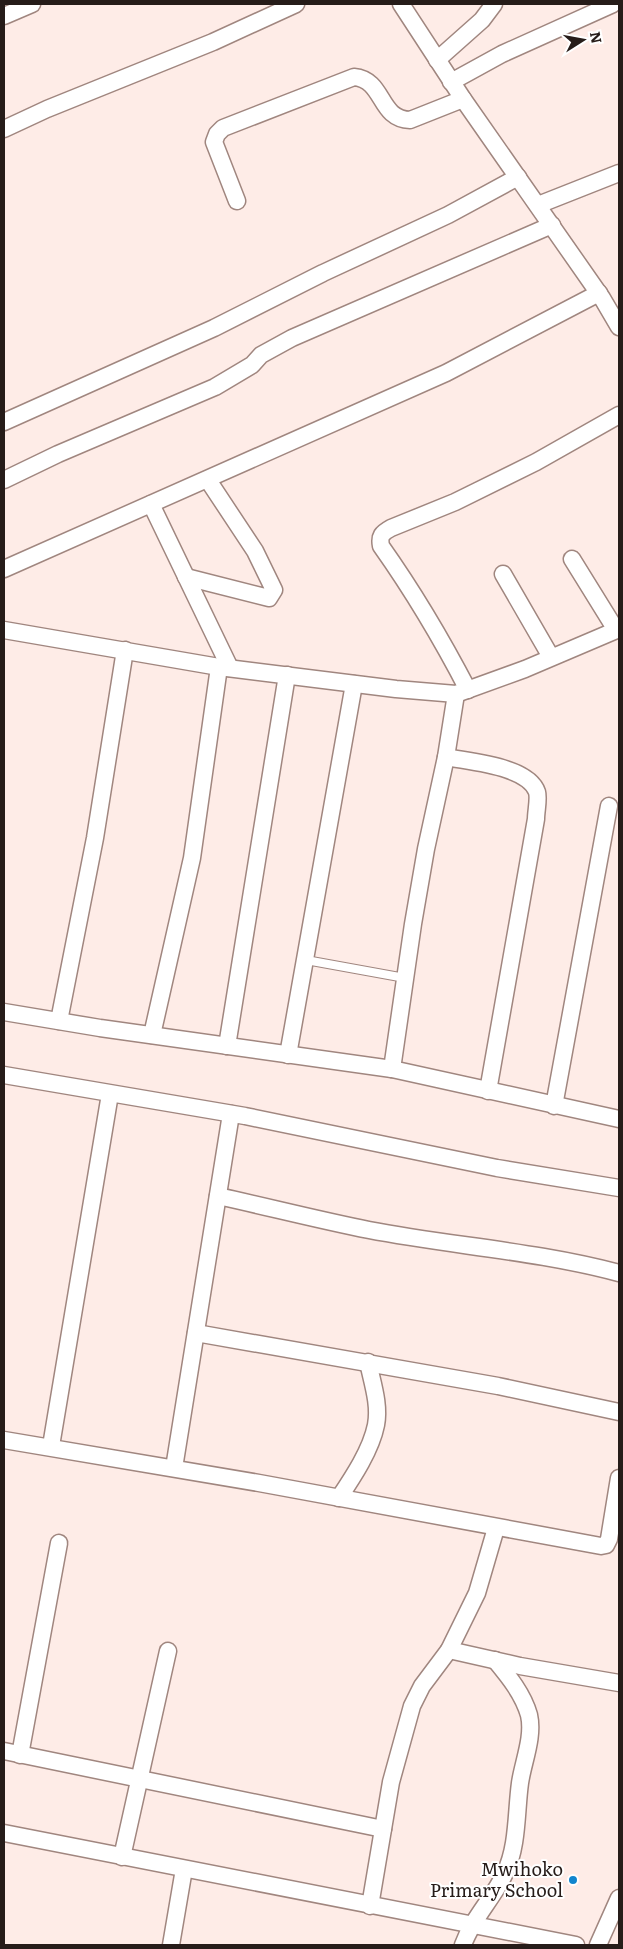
<svg xmlns="http://www.w3.org/2000/svg" width="623" height="1949" font-family="Literata,serif">
<style>
.lines{fill:none;stroke-linecap:round;stroke-linejoin:round}
.service-casing{stroke:#a0867f;stroke-width:10}
.minor-casing{stroke:#a0867f;stroke-width:19}
.service{stroke:#fff;stroke-width:8}
.minor{stroke:#fff;stroke-width:16}
.poi-dot{fill:#1185ce;stroke:#fff;stroke-width:2}
.labels{text-anchor:middle;stroke-width:4;stroke-linejoin:round;paint-order:stroke}
.poi-label{font-size:18px;fill:#261c19;stroke:#fff;text-anchor:end}
</style>
<rect width="100%" height="100%" fill="#feece7"/>
<g class="lines">
<defs>
<path id="service" d="M306,960L405,978"/>
<g id="minor">
<path d="M401,4L463,99L602,298L619,327"/>
<path d="M4,16L32,4"/>
<path d="M437,60L482,20L494,4"/>
<path d="M451,82L502,54L613,4"/>
<path d="M4,129L47,109L213,42L296,4"/>
<path d="M237,201L214,142L217,134L223,128L354,77C385,80 378,119 410,120L463,99"/>
<path d="M538,205L619,173"/>
<path d="M4,422L214,328L323,273L448,215L518,177"/>
<path d="M4,480L58,454L215,387L252,365L261,355L292,338L552,225"/>
<path d="M151,504L230,668"/>
<path d="M572,559L616,630"/>
<path d="M4,569L446,373L599,293"/>
<path d="M503,574L551,657"/>
<path d="M186,577L269,598L274,590L255,551L208,480"/>
<path d="M4,630L219,667L396,689L456,694L525,669L619,629"/>
<path d="M468,690C441,638 415,594 381,546C379,536 382,533 391,528L455,502L536,462L619,415"/>
<path d="M446,757C470,762 528,766 537,792C539,799 536,811 536,819L488,1091"/>
<path d="M4,1012L100,1028L392,1069L619,1119"/>
<path d="M59,1021L95,838L125,650"/>
<path d="M152,1035L192,858L219,667"/>
<path d="M227,1046L287,675"/>
<path d="M288,1055L354,684"/>
<path d="M392,1069L413,924L426,849L446,757L456,694"/>
<path d="M4,1075L245,1116L497,1168L619,1188"/>
<path d="M554,1106L609,806"/>
<path d="M218,1196C268,1207 319,1220 369,1230C452,1246 537,1251 619,1273"/>
<path d="M196,1333L498,1386L619,1412"/>
<path d="M4,1440L259,1483L601,1546L606,1545L609,1539L619,1478"/>
<path d="M51,1446L110,1094"/>
<path d="M174,1468L231,1114"/>
<path d="M339,1498C353,1477 371,1450 376,1425C380,1404 372,1382 368,1362"/>
<path d="M449,1650L520,1666L619,1683"/>
<path d="M4,1751L383,1829"/>
<path d="M20,1755L59,1543"/>
<path d="M4,1833L576,1945"/>
<path d="M122,1857L168,1651"/>
<path d="M370,1906L391,1782L412,1706L422,1686L449,1650L477,1593L496,1528"/>
<path d="M171,1945L184,1869"/>
<path d="M463,1945C473,1917 493,1899 505,1873C518,1846 516,1812 520,1783C523,1762 534,1737 529,1715C523,1694 509,1677 495,1660"/>
<path d="M598,1945L619,1898"/>
</g>
</defs>
<!-- service casing -->
<use href="#service" class="service-casing"/>
<!-- minor casing -->
<use href="#minor" class="minor-casing"/>
<!-- service -->
<use href="#service" class="service"/>
<!-- minor -->
<use href="#minor" class="minor"/>
</g>
<!-- markers -->
<circle class="poi-dot" cx="573" cy="1880" r="5"/>
<g class="labels">
<!-- poi labels -->
<g class="poi-label">
<text x="563" y="1876">Mwihoko<tspan x="563" dy="21">Primary School</tspan></text>
</g>
</g>
<!-- border -->
<rect width="623" height="1949" fill="none" stroke="#261c19" stroke-width="10"/>
<!-- north arrow -->
<g transform="translate(583 40) rotate(79)" stroke="#ffffff" stroke-width="4" paint-order="stroke">
<path d="M0-4L9 19L0 12L-9 19Z" fill="#261c19"/>
<text y="-8" font-size="14" font-weight="bold" text-anchor="middle" fill="#261c19">N</text>
</g>
</svg>
